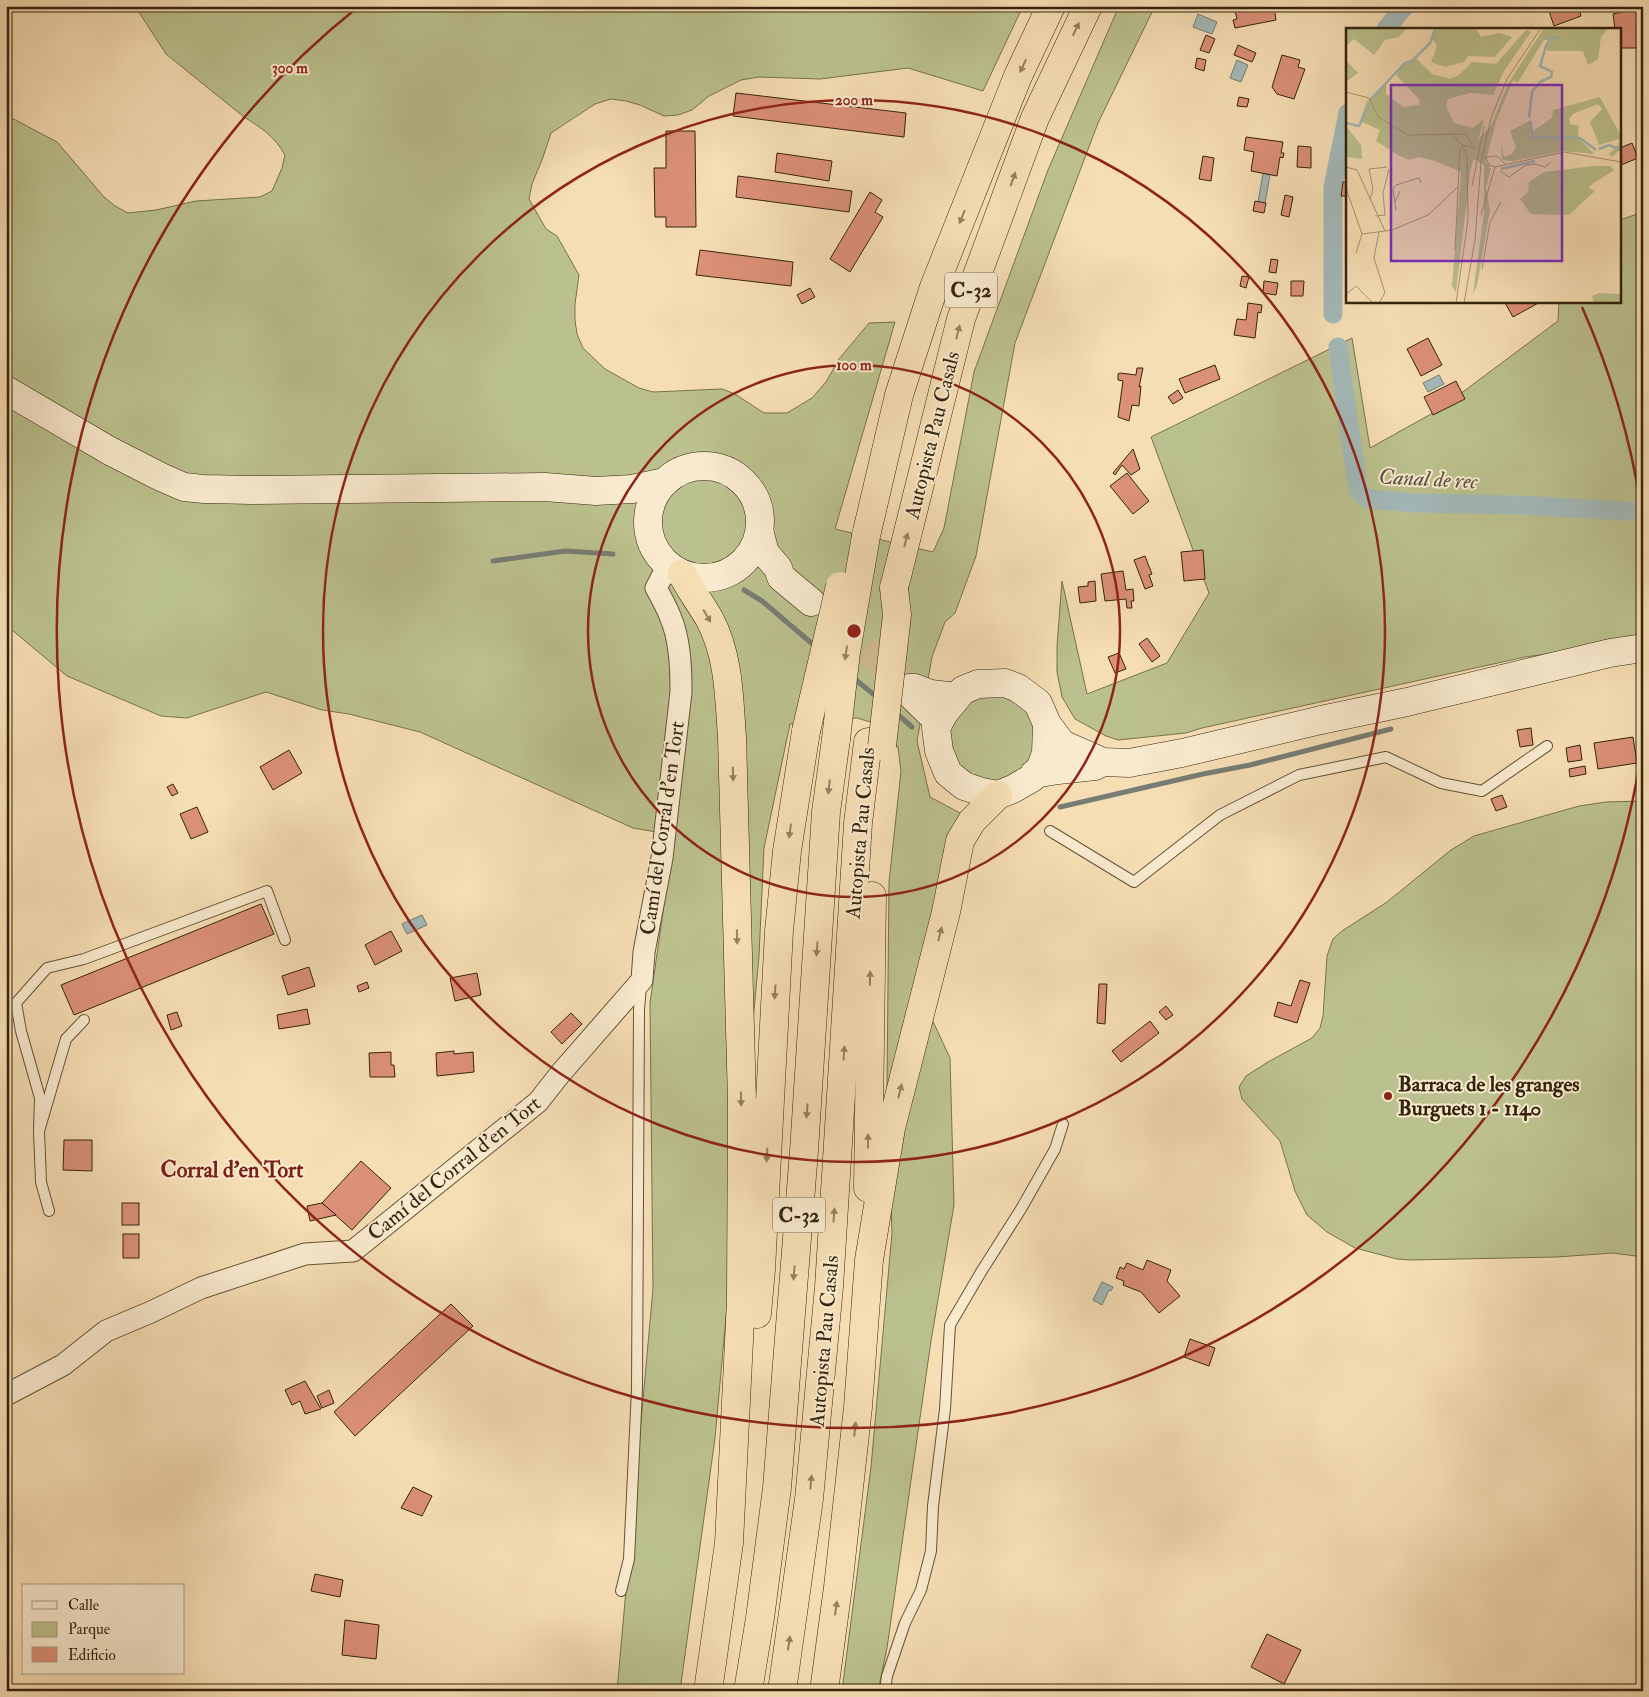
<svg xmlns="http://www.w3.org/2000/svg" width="1649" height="1697" font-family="'IM FELL Double Pica',serif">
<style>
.green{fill:#bbc18e;stroke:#78724e}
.water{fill:#a3b9b9;stroke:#777d74}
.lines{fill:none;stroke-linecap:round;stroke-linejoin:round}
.stream{stroke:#777d74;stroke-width:5}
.canal{stroke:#a3b9b9;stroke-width:19}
.building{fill:#db9078;stroke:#35240d}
.secondary-tunnel{stroke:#cfb993;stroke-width:28;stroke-dasharray:28 14;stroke-linecap:butt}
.lane-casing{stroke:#655237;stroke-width:12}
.street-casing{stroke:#655237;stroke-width:23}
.secondary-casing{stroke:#35240d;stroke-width:29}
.highway-casing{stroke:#35240d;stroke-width:29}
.lane{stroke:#f9eace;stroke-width:10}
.street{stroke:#f9eace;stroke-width:21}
.secondary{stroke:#f9eace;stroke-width:28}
.highway{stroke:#f6deb4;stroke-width:28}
.highway-bridge-casing{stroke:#35240d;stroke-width:29;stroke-linecap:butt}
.highway-bridge{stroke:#f6deb4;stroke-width:28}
.oneway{fill:#968160}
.ring{fill:none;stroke:#8f2418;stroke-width:2.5}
.poi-dot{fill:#8f2418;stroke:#f9eace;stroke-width:2}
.labels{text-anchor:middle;stroke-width:4;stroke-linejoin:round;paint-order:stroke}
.shield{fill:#f9eace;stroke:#705f47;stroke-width:1}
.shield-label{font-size:20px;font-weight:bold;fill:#35240d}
.street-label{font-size:21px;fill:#35240d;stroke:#f9eace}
.poi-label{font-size:21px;font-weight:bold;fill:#35240d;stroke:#f9eace;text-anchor:start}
.water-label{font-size:22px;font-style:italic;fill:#565141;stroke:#f9eace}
.neighbourhood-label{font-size:22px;font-weight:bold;fill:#7a1f14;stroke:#f9eace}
.inset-river{fill:none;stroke:#a3b9b9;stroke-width:2.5}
.inset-road{fill:none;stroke:#a99471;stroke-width:1}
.view{fill:#7b2cbf;fill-opacity:0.15;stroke:#7b2cbf;stroke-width:2.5}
.inset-edge{fill:none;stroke:#35240d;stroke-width:2.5}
.centre{fill:#8f2418;stroke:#f9eace;stroke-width:2.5}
.ring-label{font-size:15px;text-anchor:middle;font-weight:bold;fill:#8f2418;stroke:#f9eace;stroke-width:4;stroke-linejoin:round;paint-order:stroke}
</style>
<rect width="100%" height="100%" fill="#f6deb4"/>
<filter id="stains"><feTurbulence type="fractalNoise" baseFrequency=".004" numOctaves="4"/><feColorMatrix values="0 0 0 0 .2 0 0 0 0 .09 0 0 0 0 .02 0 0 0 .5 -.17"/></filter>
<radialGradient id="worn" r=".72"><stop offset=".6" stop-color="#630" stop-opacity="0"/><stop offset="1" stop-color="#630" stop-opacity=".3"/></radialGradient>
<!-- green -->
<g class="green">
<path d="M135,6H1023L983,91L908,68L820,79L759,77L741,80L709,96L692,110L678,115L664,116L640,105L626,101L611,99L595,104L551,133L542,160L532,184L529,199L546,229L557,236L579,275L575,304V320L577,334L583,348L605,369L639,388L653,392L722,389L735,394L764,413H787L812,398L826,382L839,359L869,323L895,322L835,529L933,552L944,528L974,372L1048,170L1119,6H1155L1098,123L1015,343L976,556L955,613L945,622L932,657L917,741L930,797L962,814L916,985L950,1058L954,1205L931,1341L887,1648L878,1691H842L871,1467L892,1233L887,1088L889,882L901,771L898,747L877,724L857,718L824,719L790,724L764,848L759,956L715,1438L680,1691H617L653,1288L650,1003L674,835L633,828L420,732L349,714L322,710L266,692L187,718L161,716L67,676L6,625V115L57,142L104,197L115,206L128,213L156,210L196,201L260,197L272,191L282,168L285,155C276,138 261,127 244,117L166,54Z"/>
<path d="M1643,212V640L1525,657L1202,728L1186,733L1118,740L1106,736L1075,719L1062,697L1057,672V646L1062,581L1087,694L1167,663L1209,593L1151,437L1352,338L1370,448L1440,409L1558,321L1559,301H1620V220Z"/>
<circle cx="993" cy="738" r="44"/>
<path d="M1643,801V1257L1613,1253L1557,1257L1410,1260L1397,1259L1355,1248L1327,1232L1307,1215L1295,1191L1280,1141L1242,1099L1239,1087L1246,1076L1268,1062L1312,1038L1320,1028L1323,1016L1327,956L1333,939L1342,931L1387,902L1451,850L1474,836L1579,806L1606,802Z"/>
</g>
<!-- water -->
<g class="water">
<path d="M1198,14L1217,22L1212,34L1193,27Z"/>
<path d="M1237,60L1248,65L1241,82L1230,78Z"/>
<path d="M1263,173L1270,175L1265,203L1258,202Z"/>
<path d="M1439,375L1444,384L1428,392L1423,383Z"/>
<path d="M422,915L427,925L407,934L402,924Z"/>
<path d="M1102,1282L1113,1287L1111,1291L1109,1290L1102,1305L1093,1300Z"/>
</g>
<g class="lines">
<!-- stream -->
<g class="stream">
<path d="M493,561L565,551L613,554"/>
<path d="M744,590L762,601L816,647"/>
<path d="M851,676L878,698"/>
<path d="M896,713L912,727"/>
<path d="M1060,807L1203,774L1250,765L1391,729"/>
</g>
<!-- canal -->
<g class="canal">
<path d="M1386,29L1405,6"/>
<path d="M1333,314V187L1348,113"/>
<path d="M1338,347L1358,490L1367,499L1415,503L1520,505L1643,512"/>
</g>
</g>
<!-- building -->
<g class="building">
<path d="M1245,6H1274L1276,20L1235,28L1233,20L1237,19L1235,11L1246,9Z"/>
<path d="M1562,6H1578L1581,16L1554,26L1549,11Z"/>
<path d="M1637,7L1639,21L1637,48H1620V29H1615L1613,14L1623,12V9Z"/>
<path d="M1206,35L1215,39L1209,53L1200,50Z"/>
<path d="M1238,45L1256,53L1252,62L1234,55Z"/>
<path d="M1282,55L1300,60L1298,67L1305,69L1294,99L1277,94L1272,87Z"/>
<path d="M1197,58L1206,60L1204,71L1195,68Z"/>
<path d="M736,93L906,113L904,137L733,116Z"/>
<path d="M1239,97L1249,99L1247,107L1237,106Z"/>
<path d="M666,131H695L696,227H666V217H655L654,168H666Z"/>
<path d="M1246,137L1283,142L1281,153H1284L1283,158L1280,157L1277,176L1251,171L1254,152L1244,150Z"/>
<path d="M1632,143L1638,158L1621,165L1620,148Z"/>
<path d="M1298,146L1311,147V168L1297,167Z"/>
<path d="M777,153L832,161L829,181L775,172Z"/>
<path d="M1203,156L1214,158L1211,181L1199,179Z"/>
<path d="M738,176L852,191L849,212L736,197Z"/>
<path d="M1343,182H1348V196H1341Z"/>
<path d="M870,192L882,200L875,212L883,217L850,272L830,259Z"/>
<path d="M1285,195L1293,197L1289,217L1281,215Z"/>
<path d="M1255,201L1266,203L1264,213L1253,211Z"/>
<path d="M700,250L793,262L791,286L696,275Z"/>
<path d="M1271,259L1278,260L1276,273L1269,272Z"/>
<path d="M1242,276L1249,277L1246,288L1240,286Z"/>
<path d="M1264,281L1278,283L1276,295L1263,293Z"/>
<path d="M1291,281H1304L1303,296H1291Z"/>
<path d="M810,288L815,297L802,304L797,295Z"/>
<path d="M1504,301H1542L1513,317Z"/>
<path d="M1248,303L1262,305L1261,313L1258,312L1255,338L1234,335L1237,319L1246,320Z"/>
<path d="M1428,338L1442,365L1421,376L1407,349Z"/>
<path d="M1215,365L1220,379L1185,393L1179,379Z"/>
<path d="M1137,368H1143L1139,387L1141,386L1139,406L1132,405L1129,421L1118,417L1123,381L1118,380V374L1120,373L1136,375Z"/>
<path d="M1456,381L1465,399L1433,415L1424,397Z"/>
<path d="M1178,390L1183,398L1173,404L1168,397Z"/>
<path d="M1133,449L1140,469L1131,475L1122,465L1115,475L1113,473Z"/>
<path d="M1127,473L1149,501L1133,514L1110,486Z"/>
<path d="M1203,550L1205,579L1184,581L1181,552Z"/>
<path d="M1145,556L1152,574L1149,575L1153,586L1145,589L1134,560Z"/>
<path d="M1123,571L1126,590L1133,589L1134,601H1131L1132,608H1127L1126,599L1105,601L1101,574Z"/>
<path d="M1095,581L1096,601L1080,603L1078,587L1088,586V582Z"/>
<path d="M1147,638L1160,656L1152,662L1139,644Z"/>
<path d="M1119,653L1126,669L1115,673L1108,657Z"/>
<path d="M1531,728L1533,745L1520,747L1517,730Z"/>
<path d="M1633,737L1637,763L1598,769L1594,743Z"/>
<path d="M1580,745L1582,760L1568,762L1566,748Z"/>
<path d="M289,750L302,773L273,790L260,767Z"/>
<path d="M1585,766L1586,774L1570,777L1569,769Z"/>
<path d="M173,784L178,793L172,796L167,787Z"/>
<path d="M1502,795L1507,807L1496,811L1491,799Z"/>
<path d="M197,807L208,832L191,839L180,814Z"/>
<path d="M261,904L274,934L74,1015L61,985Z"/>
<path d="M391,931L402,951L375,965L365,945Z"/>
<path d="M309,967L315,986L288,995L282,976Z"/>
<path d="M477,973L481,995L455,1001L450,978Z"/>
<path d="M1300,980L1310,983L1297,1023L1274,1016L1278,1002L1291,1006Z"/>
<path d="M367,982L369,988L359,992L357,986Z"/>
<path d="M1099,984H1107L1105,1024L1097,1023Z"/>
<path d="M1166,1006L1173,1015L1166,1020L1159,1012Z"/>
<path d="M307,1009L310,1024L279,1029L277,1015Z"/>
<path d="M177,1012L182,1026L171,1030L167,1015Z"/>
<path d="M571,1013L582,1024L562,1044L551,1032Z"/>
<path d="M1150,1021L1159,1033L1121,1062L1112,1051Z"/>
<path d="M454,1051V1054L473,1052L474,1072L437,1076L436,1053Z"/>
<path d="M391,1052V1065H394L395,1077H370L369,1053Z"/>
<path d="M64,1140H92V1171L63,1170Z"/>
<path d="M361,1161L391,1188L352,1230L322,1203Z"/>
<rect x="122" y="1203" width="17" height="22"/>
<path d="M322,1203L336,1215L310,1221L307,1206Z"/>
<rect x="123" y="1234" width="16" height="24"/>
<path d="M1147,1260L1171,1270L1167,1281L1180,1296L1159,1313L1141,1292L1123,1285L1124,1281L1116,1278L1120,1267L1124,1269L1127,1263L1143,1270Z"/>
<path d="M451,1304L473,1326L355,1436L334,1412Z"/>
<path d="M1190,1339L1215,1348L1209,1366L1184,1357Z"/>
<path d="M305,1381L321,1409L305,1414L300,1401L292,1405L285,1390Z"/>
<path d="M329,1390L334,1403L322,1408L317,1396Z"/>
<path d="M413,1487L432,1496L422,1516L401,1508Z"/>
<path d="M315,1574L343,1580L340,1597L311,1591Z"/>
<path d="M345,1620L379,1625L376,1659L342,1655Z"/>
<path d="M1267,1634L1301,1650L1284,1684L1251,1667Z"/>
</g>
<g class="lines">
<!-- secondary-tunnel -->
<path class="secondary-tunnel" d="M833,621L906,685"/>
<defs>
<g id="lane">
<path d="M1050,831L1134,882L1220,815L1299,775L1386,757L1441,783L1482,791L1547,746"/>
<path d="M39,1131L40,1098L21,1031L16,1003L47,968L84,959L267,891L285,940"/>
<path d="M49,1211L41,1182L39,1131L66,1039L84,1020"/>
<path d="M621,1591L629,1559L637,1389L639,1009L641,986"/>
<path d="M885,1691L887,1676L905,1623L921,1590L931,1551L933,1506L945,1409L950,1325L981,1272L1021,1209L1055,1149L1063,1124"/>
</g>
<path id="street" d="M6,1395L63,1365L106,1331L151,1312L201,1288L305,1254L353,1251L538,1102L560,1074L642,980L644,952L662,858L681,692C681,667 680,639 670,616C666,606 661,597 656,588L668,565"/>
<g id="secondary">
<path d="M6,390L110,451L161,477L184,487L204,489L252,490L545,487L596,491L632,489L665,482"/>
<circle cx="704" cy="522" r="56"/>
<path d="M760,534L765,553L778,568L781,577L811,602"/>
<path d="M939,722L911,695L909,688H915L931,694L957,697"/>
<path d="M1047,724L1046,753L1041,767L1032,778L1013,789L998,795L982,792L964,786L948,773L939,751L936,728L944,713L963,690L978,684L1005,683L1018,688L1038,703L1047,724L1062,744L1103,762L1129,763L1182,753L1321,720L1407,702L1610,653L1643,648"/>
<path d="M1034,774L1058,770L1095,766L1103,762"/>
</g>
<g id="highway">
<path d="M866,536L899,395L934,287L1018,76L1051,6"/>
<path d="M682,574C690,590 701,604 710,620C729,656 729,697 732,737L742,1101L741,1300L729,1543L708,1691"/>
<path d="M894,588L961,319L1035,118L1088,6"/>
<path d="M868,1188L872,896"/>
<path d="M757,1314L761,1270L779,931L787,851L806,731"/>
<path d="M748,1691L760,1618L777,1488L804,1151L826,812L836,739"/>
<path d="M782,1691L809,1499L829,1287L858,823L868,742"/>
<path d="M824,1691L838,1587L858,1407L869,1260L891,1128L946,912L960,841L972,821L998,795"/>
</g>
</defs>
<!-- lane casing -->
<use href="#lane" class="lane-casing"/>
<!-- street casing -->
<use href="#street" class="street-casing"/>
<!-- secondary casing -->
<use href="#secondary" class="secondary-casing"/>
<!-- highway casing -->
<use href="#highway" class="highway-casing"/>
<!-- lane -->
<use href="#lane" class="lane"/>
<!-- street -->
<use href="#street" class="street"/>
<!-- secondary -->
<use href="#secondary" class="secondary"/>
<!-- highway -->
<use href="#highway" class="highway"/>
<defs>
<g id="highway-bridge">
<path d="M806,731L840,586"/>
<path d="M836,739L846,652L866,536"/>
<path d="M882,746L897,615L894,588"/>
</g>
</defs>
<!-- highway-bridge casing -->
<use href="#highway-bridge" class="highway-bridge-casing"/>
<!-- highway-bridge -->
<use href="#highway-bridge" class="highway-bridge"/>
</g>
<!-- one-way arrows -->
<defs><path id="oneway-solid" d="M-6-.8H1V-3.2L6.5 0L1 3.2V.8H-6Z" transform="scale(1.25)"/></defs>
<g class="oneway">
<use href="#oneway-solid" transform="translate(1076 29) rotate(-65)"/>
<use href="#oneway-solid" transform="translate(1023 66) rotate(115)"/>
<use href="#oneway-solid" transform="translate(1013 179) rotate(-70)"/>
<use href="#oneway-solid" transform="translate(962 217) rotate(112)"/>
<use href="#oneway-solid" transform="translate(958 332) rotate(-76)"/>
<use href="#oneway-solid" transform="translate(906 540) rotate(-76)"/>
<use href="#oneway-solid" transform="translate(707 616) rotate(59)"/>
<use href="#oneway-solid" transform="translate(846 653) rotate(98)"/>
<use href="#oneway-solid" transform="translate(733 774) rotate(88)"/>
<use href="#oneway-solid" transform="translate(829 787) rotate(97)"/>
<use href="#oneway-solid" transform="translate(790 831) rotate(98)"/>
<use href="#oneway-solid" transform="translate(940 934) rotate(-76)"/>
<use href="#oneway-solid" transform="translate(737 937) rotate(89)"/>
<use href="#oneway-solid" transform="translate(817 949) rotate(94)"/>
<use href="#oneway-solid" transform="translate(870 978) rotate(-89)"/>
<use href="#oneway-solid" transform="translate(775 992) rotate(94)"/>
<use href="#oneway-solid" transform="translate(844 1053) rotate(-86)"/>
<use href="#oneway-solid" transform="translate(900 1091) rotate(-76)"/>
<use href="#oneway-solid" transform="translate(741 1099) rotate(89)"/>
<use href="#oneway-solid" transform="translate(807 1111) rotate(94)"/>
<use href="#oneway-solid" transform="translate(868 1141) rotate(-89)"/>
<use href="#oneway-solid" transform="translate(767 1155) rotate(93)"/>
<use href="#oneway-solid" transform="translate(834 1215) rotate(-86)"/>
<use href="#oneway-solid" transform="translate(794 1273) rotate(95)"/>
<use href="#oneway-solid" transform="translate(855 1429) rotate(-84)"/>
<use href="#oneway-solid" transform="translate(811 1482) rotate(-85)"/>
<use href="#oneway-solid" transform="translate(836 1608) rotate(-82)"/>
<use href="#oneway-solid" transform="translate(789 1643) rotate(-82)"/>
</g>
<!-- distance rings -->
<g class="ring">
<circle cx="854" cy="631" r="266"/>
<circle cx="854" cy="631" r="531"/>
<path d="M1642 749A797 797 0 1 1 358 7M1582 307A797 797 0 0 1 1642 513"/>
</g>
<!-- markers -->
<circle class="poi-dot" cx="1388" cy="1096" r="5"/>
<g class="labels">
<!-- shield labels -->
<g class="shield">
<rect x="945" y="272.5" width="52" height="35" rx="4"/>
<rect x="773" y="1197.5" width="52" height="35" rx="4"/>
</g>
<g class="shield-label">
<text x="971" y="297">C-32</text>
<text x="799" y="1222">C-32</text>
</g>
<!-- street labels -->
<g class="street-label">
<text transform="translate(932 435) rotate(-76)" y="7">Autopista Pau Casals</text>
<text transform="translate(662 828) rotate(-82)" y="7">Camí del Corral d'en Tort</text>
<text transform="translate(860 833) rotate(-85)" y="7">Autopista Pau Casals</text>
<text transform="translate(454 1168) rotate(-39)" y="7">Camí del Corral d'en Tort</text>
<text transform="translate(824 1341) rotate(-85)" y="7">Autopista Pau Casals</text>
</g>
<!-- poi labels -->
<g class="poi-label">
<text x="1398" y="1091">Barraca de les granges<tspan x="1398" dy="24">Burguets 1 - 1140</tspan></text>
</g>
<!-- water labels -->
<g class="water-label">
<text transform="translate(1428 478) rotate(3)" y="8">Canal de rec</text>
</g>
<!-- neighbourhood labels -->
<g class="neighbourhood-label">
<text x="232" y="1177">Corral d'en Tort</text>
</g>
</g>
<!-- overview -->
<g transform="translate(1346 28)">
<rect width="275" height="275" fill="#f6deb4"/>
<path d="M0,0H61L53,9L39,12L28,27L8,11L0,18ZM88,0H130L135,9L153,5L166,9L149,29L122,28L118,34L99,39L85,34L91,18L85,9ZM198,0H262L255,9L252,31L242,37L237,23H203L198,21L202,12H198L172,54L167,52L150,93L142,125L140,134L145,141L140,159L144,182L131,258L127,265L138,185V137L130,132H127L124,145L110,264L106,258L115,144L89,133L73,129L63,132L52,127L30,113L34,102L14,93L21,73L40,56V66L57,79L73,77L74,72L50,47L59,34L70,30L86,46L104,51L113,47L126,34L150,36L180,2L185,4L158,43L147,67L124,65L102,71L100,78L108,95L127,100L138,91L132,112L146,96L162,56ZM0,32L12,45L0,54ZM254,69L275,108V121L266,129L263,126L273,116V111L253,117L244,94L256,81L252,76L227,86L223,91L224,96L233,98L232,109L248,126L217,123L168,133L156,132L155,117L158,129L166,126L170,119L164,103L185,92L187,103L206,90L207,82ZM0,98L15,117L16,131L0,129ZM248,138H264L268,142L242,159L249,163L223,187L185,186L174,171L182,164L183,154L198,144ZM253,265L275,266V275H248L246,268Z" fill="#bbc18e"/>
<path class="inset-river" d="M25,71L59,35L65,34L84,15L90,0M183,90L186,64L194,54L205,49L206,44L194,38L200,18L204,11L213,9M184,93L187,109L234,110L250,122M0,95L13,98L24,75M253,121L263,117L275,122M155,141L189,133"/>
<path class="inset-road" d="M0,64L23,70L32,89L62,107L120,106L126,117M107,108L116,117L129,120M139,128L143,137L149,139L218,124L275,134M141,129L151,128L159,136M0,139L11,142L39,203M154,143L163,149L180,137L189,136L199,139L205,134M126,158L138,98M0,160L16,206M24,172L27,161L23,141L41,139M49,174L47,161L50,157L73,150L75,155M50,183L49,174L54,163M135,187L149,139M29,188L39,187L37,165L43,141M16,206L46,202L82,187L112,159M109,222L114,120M10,225L16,206M136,241L144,194L155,174M0,266L10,258L27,275M33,275L39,265L28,230L33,204M110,275L122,192L121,128L116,117M118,275L129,212L135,134L145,90L161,51L195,0"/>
<path class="view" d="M45,57H216V233H45Z"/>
<rect width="275" height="275" class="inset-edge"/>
</g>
<circle cx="854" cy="631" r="8" class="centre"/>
<g class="ring-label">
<text x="290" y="73">300 m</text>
<text x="854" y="105">200 m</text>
<text x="854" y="370">100 m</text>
</g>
<!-- margin -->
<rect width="1649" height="1697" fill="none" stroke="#f6deb4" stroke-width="25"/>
<rect x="8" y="8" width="1634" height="1682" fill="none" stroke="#35240d" stroke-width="2.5"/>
<rect x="12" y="12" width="1624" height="1672" fill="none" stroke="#35240d"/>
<!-- legend -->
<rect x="22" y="1584" width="162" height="90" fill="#f9eace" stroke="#ab9b81"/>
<rect x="32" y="1601" width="25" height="8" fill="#f9eace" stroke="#ab9b81"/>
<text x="68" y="1610" font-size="15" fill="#35240d">Calle</text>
<rect x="32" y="1622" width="25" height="15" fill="#bbc18e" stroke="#ab9b81"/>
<text x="68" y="1634" font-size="15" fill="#35240d">Parque</text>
<rect x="32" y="1647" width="25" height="15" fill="#db9078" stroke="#ab9b81"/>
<text x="68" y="1660" font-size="15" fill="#35240d">Edificio</text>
<rect width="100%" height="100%" filter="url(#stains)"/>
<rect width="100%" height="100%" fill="url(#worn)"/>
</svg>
